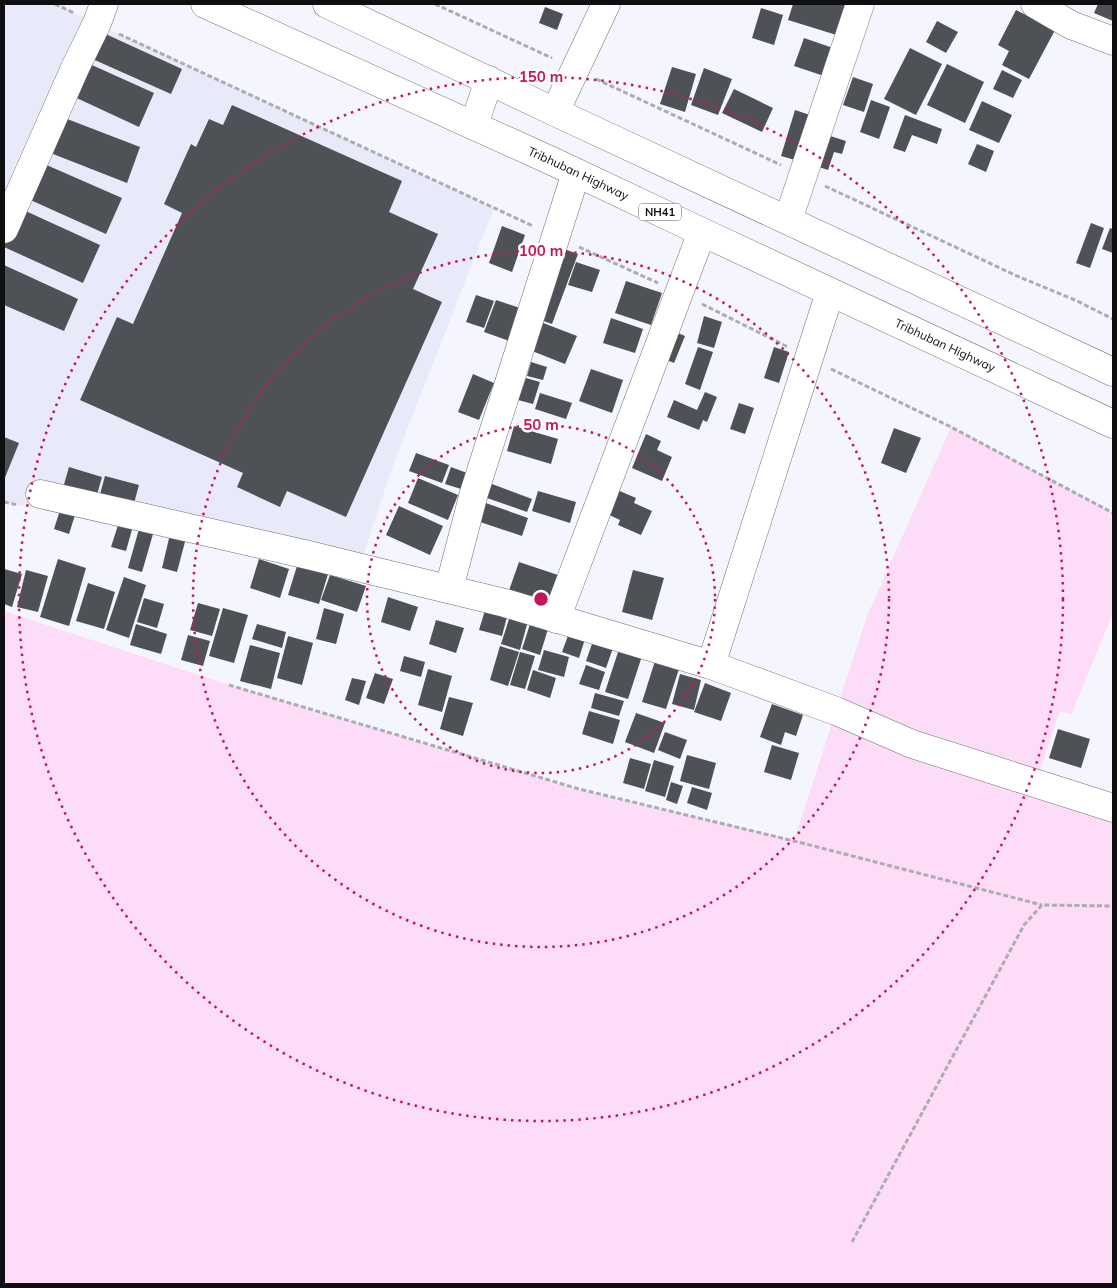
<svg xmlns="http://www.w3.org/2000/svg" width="1117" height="1288" font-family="Mulish,sans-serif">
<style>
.built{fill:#e8eaf9}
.green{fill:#fddcf7}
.building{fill:#4e5257}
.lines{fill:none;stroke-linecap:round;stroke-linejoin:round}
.minor-casing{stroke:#6f7076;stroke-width:29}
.highway-casing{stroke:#6f7076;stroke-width:29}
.path{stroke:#acacb2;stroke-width:3;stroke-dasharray:5 2.5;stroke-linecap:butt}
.minor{stroke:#fff;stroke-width:28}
.highway{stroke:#fff;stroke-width:28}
.ring{fill:none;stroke:#c2185b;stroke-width:2.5;stroke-dasharray:2.5 5}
.labels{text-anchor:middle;stroke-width:5;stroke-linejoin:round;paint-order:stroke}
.shield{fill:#fff;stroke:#575759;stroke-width:1}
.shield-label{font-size:11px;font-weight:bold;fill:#0f0f12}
.street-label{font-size:12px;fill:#0f0f12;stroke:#fff}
.centre{fill:#c2185b;stroke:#fff;stroke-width:2.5}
.ring-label{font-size:15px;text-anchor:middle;font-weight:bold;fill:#c2185b;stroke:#fff;stroke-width:5;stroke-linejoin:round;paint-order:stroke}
</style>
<rect width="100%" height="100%" fill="#f5f6fd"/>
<!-- built -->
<path class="built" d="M4,4H55L494,208L392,468L359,568L40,494L24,506L4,502Z"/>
<!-- green -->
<path class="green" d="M951,427L1113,513V613L1071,715L1060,711L1036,783L1113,808V1284H4V611L229,685L575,789L794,840L867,616Z"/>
<!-- building -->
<g class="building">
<path d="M793,4H853L843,37L788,20Z"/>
<path d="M1098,4H1113V21L1094,13Z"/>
<path d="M545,7L563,14L557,30L539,23Z"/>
<path d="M761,8L783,15L774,45L752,38Z"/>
<path d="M1016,10L1055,30L1029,79L1002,65L1009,51L998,45Z"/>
<path d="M937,21L958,32L946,53L926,42Z"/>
<path d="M99,31L182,69L171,94L88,57Z"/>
<path d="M804,38L836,49L827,77L794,66Z"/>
<path d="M910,48L942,64L916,115L884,99Z"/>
<path d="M83,61L154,93L139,127L68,94Z"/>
<path d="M947,64L984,82L965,123L927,105Z"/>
<path d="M672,67L696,74L685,112L660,104Z"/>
<path d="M704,68L732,79L718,115L691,105Z"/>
<path d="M1002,70L1022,80L1013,98L993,89Z"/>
<path d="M853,77L873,84L864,112L843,105Z"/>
<path d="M734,89L773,108L762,132L722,113Z"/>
<path d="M871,100L890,107L879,139L860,132Z"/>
<path d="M982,101L1012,115L999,143L969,130Z"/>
<path d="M232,105L402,181L389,212L438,234L413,289L442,302L346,517L287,491L280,507L237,487L243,473L80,400L117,317L133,324L182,213L164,204L191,144L196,147L209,119L223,125Z"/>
<path d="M795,110L816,117L802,162L781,156Z"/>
<path d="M905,115L942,129L937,144L912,135L905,152L893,148Z"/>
<path d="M62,117L140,147L127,183L48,152Z"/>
<path d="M824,134L846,141L842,154L834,152L828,170L813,165Z"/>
<path d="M977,144L994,151L986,172L968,164Z"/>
<path d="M42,163L122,198L106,234L26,198Z"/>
<path d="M19,208L100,245L83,283L4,247V241Z"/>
<path d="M1091,223L1104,228L1090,268L1076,263Z"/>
<path d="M502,226L525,235L512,272L489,263Z"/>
<path d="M1110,228L1113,229V253L1102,249Z"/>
<path d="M564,249L578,254L552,324L538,319Z"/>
<path d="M576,262L600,270L592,292L568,285Z"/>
<path d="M4,265L78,299L64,331L4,305Z"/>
<path d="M626,281L662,293L651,325L615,313Z"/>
<path d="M476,295L494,301L484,328L466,322Z"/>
<path d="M496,300L523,309L512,342L484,332Z"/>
<path d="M704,316L722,322L714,348L697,343Z"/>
<path d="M611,318L643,329L635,353L603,343Z"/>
<path d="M538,321L577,336L565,364L527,349Z"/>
<path d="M673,331L685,336L674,363L662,358Z"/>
<path d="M698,347L713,352L700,390L685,384Z"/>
<path d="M774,347L789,352L779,383L764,378Z"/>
<path d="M531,362L547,367L543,380L527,376Z"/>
<path d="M591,369L623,380L612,413L579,401Z"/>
<path d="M473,374L494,383L479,420L458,412Z"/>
<path d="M526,378L540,382L533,404L518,400Z"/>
<path d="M705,392L717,397L707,422L703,420L699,430L667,417L674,400L697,410Z"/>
<path d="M540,393L572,403L566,419L535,409Z"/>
<path d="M739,403L754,408L745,434L730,429Z"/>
<path d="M514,426L558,439L551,464L507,451Z"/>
<path d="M894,428L921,438L906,473L881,463Z"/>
<path d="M646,434L661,441L657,450L672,457L662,481L632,468Z"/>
<path d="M4,437L19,443L4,480Z"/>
<path d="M416,453L449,465L442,483L409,471Z"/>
<path d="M69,467L102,477L96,498L63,488Z"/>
<path d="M451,467L467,473L461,489L445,484Z"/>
<path d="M105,476L139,485L133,507L99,498Z"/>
<path d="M418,478L458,495L448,520L408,503Z"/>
<path d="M492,484L532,499L527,512L487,498Z"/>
<path d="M615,489L636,498L634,503L652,511L641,535L618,525L620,520L605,513Z"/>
<path d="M538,491L576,502L570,523L532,511Z"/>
<path d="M483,502L528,518L522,536L477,521Z"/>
<path d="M399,506L443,526L430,555L386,535Z"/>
<path d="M61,507L76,512L69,534L54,529Z"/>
<path d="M119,522L133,526L126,551L111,547Z"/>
<path d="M139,529L153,534L142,572L128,568Z"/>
<path d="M170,534L186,538L177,572L162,568Z"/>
<path d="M58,559L86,568L69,626L40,617Z"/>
<path d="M259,559L289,569L280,598L250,588Z"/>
<path d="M519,562L564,577L552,611L507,596Z"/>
<path d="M297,566L328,574L319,604L288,595Z"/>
<path d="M4,569L22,574L12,607L4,604Z"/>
<path d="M26,570L48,576L38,612L17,607Z"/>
<path d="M633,570L664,578L652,620L622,612Z"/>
<path d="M330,575L366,586L357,612L321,600Z"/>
<path d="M124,577L146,585L129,638L106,630Z"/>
<path d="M88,583L115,592L104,629L76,621Z"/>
<path d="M388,597L418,607L410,631L381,622Z"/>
<path d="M144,598L164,604L157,628L137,622Z"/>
<path d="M198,603L220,609L212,636L190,630Z"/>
<path d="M486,607L508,613L502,636L479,630Z"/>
<path d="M223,608L248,615L234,663L209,656Z"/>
<path d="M324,608L344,614L336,644L316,639Z"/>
<path d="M510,616L528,621L520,650L501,644Z"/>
<path d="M436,620L464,628L456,653L429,644Z"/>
<path d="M136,624L167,634L161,654L130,645Z"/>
<path d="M257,624L286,632L282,648L252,639Z"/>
<path d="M530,624L548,629L540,655L522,649Z"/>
<path d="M569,633L585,639L579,658L562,652Z"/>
<path d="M188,635L210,641L203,666L181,660Z"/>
<path d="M288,636L313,643L302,685L277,678Z"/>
<path d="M593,641L613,648L606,668L586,661Z"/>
<path d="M250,645L280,653L271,689L240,681Z"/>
<path d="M500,646L519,652L508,686L490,680Z"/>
<path d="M619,649L642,656L628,699L605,692Z"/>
<path d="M544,650L569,657L564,677L538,670Z"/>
<path d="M520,652L535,656L525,689L510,685Z"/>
<path d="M404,656L425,662L421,677L400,671Z"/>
<path d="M655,661L679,669L666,709L642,702Z"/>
<path d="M586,665L605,672L599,690L579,684Z"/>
<path d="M428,669L452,676L442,712L418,705Z"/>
<path d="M533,670L556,678L550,698L527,690Z"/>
<path d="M375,673L393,679L384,704L366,698Z"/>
<path d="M680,674L701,680L694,710L672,704Z"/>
<path d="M352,678L366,681L359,705L345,700Z"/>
<path d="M705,683L731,693L721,721L694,712Z"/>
<path d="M595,693L624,701L619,716L591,708Z"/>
<path d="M449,697L473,703L463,736L440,729Z"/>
<path d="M772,704L803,715L796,736L785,732L781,745L760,737Z"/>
<path d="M589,711L620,720L613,744L582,734Z"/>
<path d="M636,713L665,723L654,753L625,742Z"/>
<path d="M1058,729L1090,739L1081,768L1049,758Z"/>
<path d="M665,732L687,740L680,759L658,750Z"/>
<path d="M772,745L799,753L791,780L764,772Z"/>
<path d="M687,755L716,763L709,789L680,781Z"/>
<path d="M630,758L651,764L644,789L623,783Z"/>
<path d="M654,760L674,766L665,797L645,791Z"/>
<path d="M671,782L683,786L677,804L666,800Z"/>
<path d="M692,787L712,793L707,810L687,803Z"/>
</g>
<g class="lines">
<defs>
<g id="minor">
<path d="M1035,4L1071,25L1113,41"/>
<path d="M555,112L606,4"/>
<path d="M788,220L860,4"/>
<path d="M4,229L75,68L97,23L104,4"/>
<path d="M40,494L304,554L505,603L711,665L836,711L912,744L1113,808"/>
<path d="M449,589L474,493L576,173"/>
<path d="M556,619L702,232"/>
<path d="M711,665L830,292"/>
</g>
<g id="highway">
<path id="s1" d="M205,4L554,162L702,232L1113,424"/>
<path d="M327,4L555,112L1113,372"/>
<path d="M474,125L489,80"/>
</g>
</defs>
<!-- minor casing -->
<use href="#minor" class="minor-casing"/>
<!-- highway casing -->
<use href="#highway" class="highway-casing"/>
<!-- path -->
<g class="path">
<path d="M55,4L74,13"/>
<path d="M435,4L552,58"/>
<path d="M119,34L533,226"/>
<path d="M596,79L781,165"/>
<path d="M825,186L1017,276L1075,300L1113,319"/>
<path d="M579,247L658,283"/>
<path d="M702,304L788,347"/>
<path d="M831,369L951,427L1113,513"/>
<path d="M4,502L18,505"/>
<path d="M229,685L579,789L794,841L1042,905"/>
<path d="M852,1242L1024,925L1042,905L1113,906"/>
</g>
<!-- minor -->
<use href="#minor" class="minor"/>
<!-- highway -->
<use href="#highway" class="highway"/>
</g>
<!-- distance rings -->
<g class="ring">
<circle cx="541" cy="599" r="174"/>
<circle cx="541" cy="599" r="348"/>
<circle cx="541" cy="599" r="522"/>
</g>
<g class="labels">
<!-- shield labels -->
<rect class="shield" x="639" y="203.5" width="42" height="17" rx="4"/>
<g class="shield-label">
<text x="660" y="216">NH41</text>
</g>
<!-- street labels -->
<g class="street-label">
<text dy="4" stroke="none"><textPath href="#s1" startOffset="410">Tribhuban Highway</textPath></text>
<text dy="4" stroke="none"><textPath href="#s1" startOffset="815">Tribhuban Highway</textPath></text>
</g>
</g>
<circle cx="541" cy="599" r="8" class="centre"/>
<g class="ring-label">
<text x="541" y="82">150 m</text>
<text x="541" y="256">100 m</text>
<text x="541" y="430">50 m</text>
</g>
<!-- border -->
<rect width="1117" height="1288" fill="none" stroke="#0f0f12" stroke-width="10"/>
</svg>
